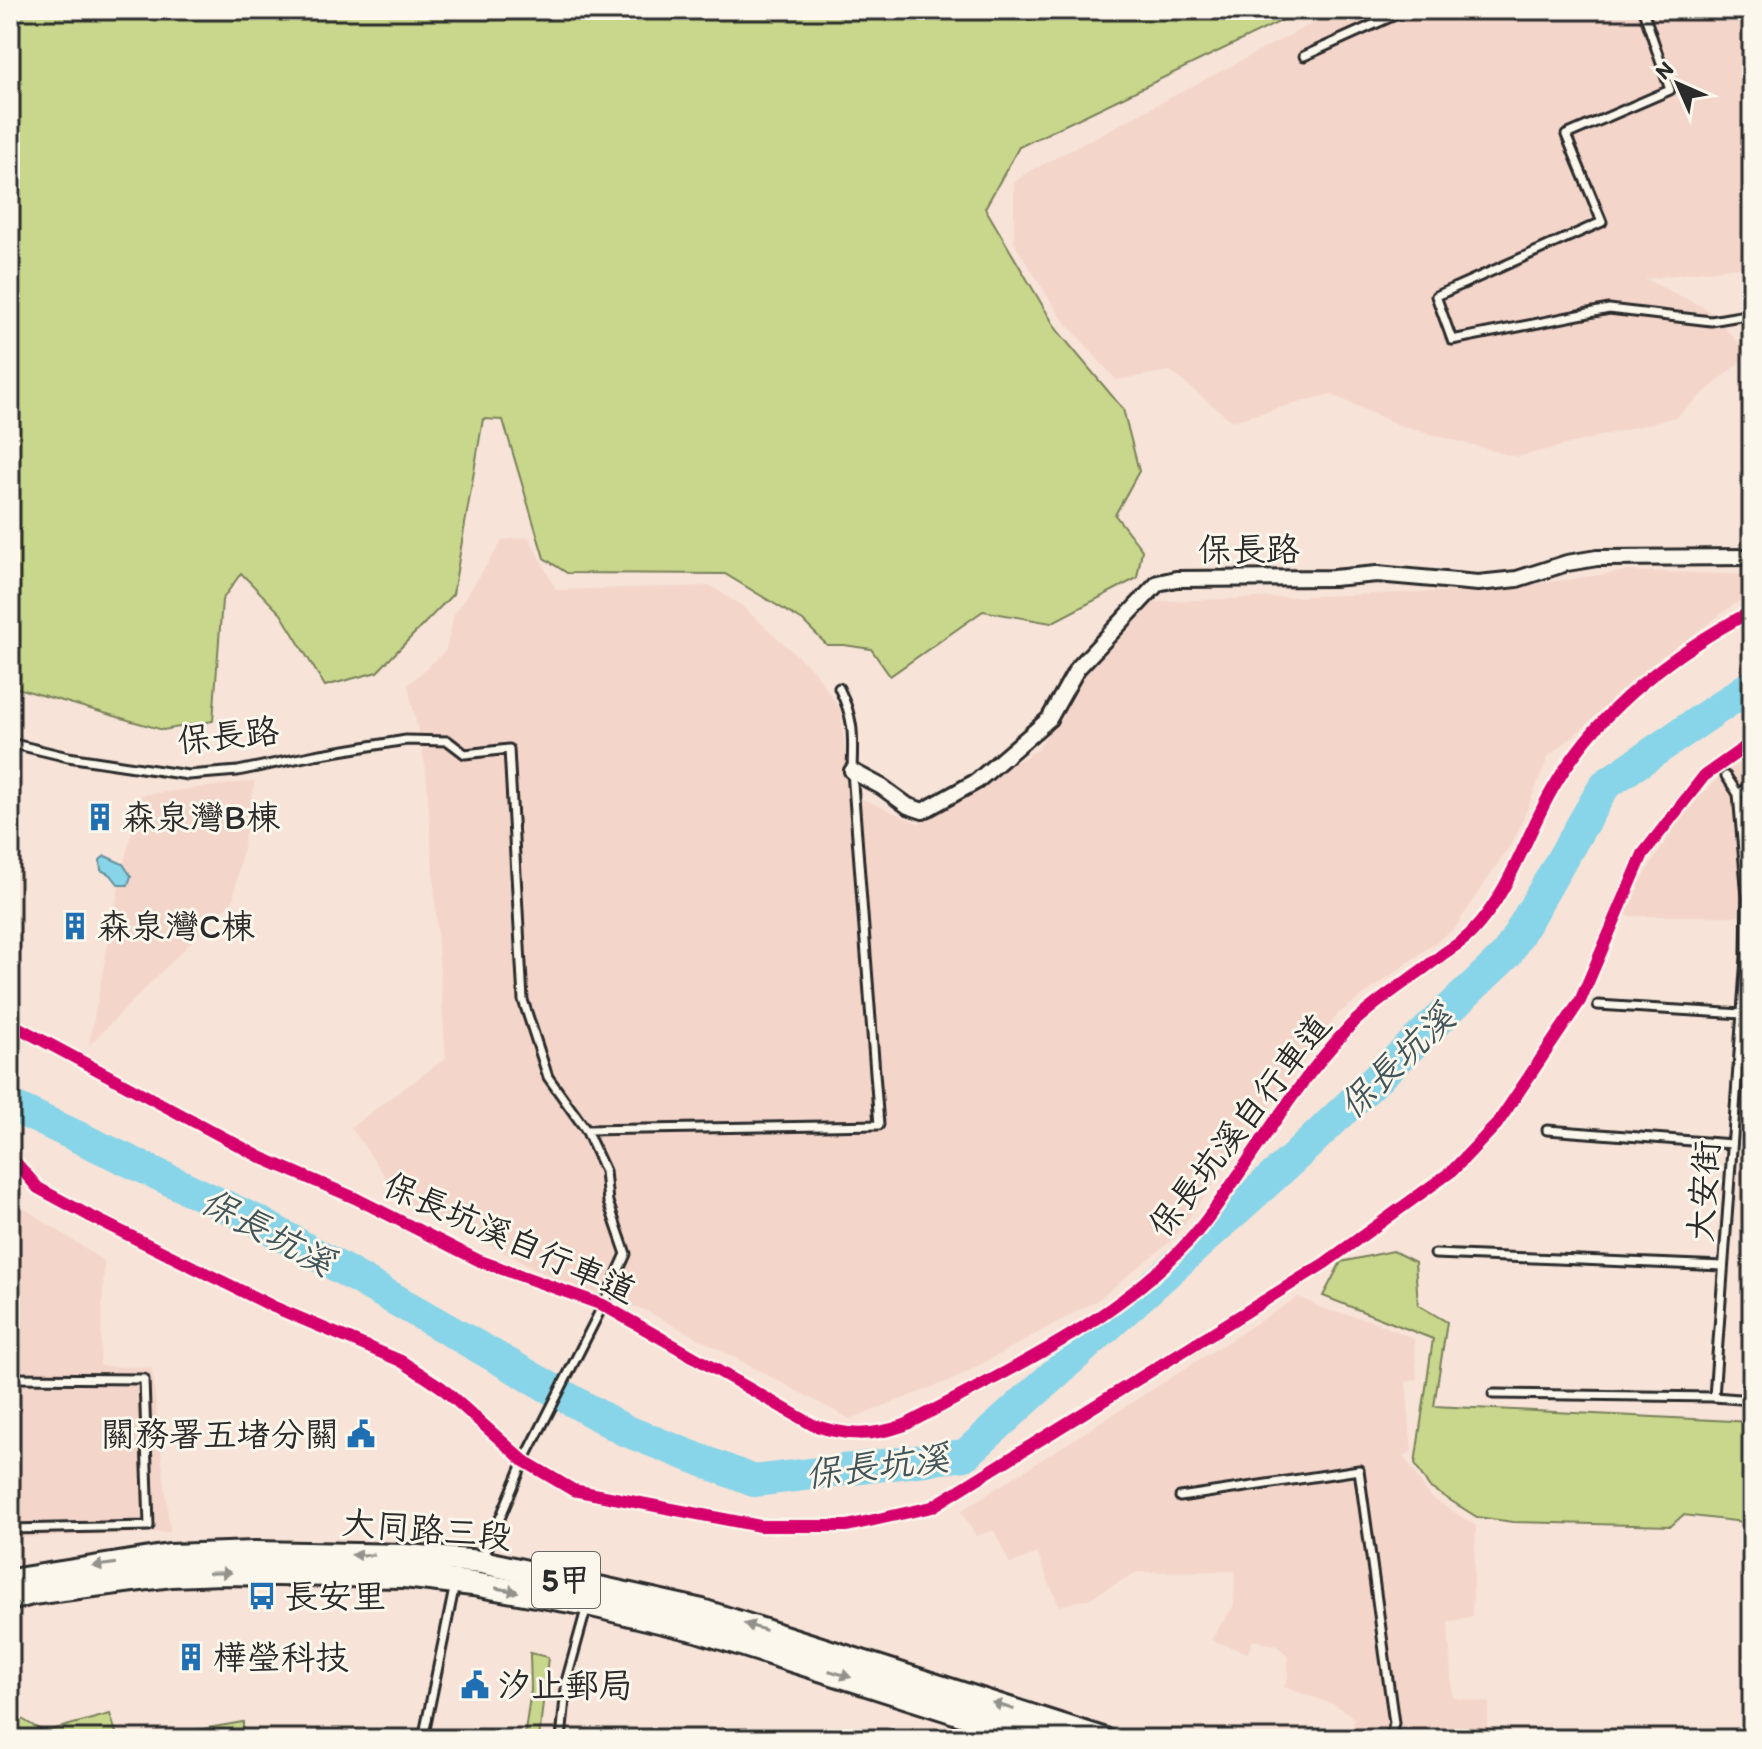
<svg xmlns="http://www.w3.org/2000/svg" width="1762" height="1749" font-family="Itim,'LXGW WenKai TC',sans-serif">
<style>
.built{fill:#f4d5ca}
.green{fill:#c8d78b;stroke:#7a815b;stroke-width:2}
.water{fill:#88d4e8;stroke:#63909c;stroke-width:2}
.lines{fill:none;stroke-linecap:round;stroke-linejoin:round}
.river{stroke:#88d4e8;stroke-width:32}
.service-casing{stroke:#2b2b2b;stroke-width:13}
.minor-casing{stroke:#2b2b2b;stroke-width:20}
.primary-casing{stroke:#2b2b2b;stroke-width:28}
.service{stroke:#fbf7ec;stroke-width:7}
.minor{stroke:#fbf7ec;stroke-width:14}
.primary{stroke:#fbf7ec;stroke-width:22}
.cycleway-casing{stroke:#fbf7ec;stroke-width:17}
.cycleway{stroke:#d6006c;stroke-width:12}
.oneway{fill:#93918c}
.labels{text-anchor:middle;stroke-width:6;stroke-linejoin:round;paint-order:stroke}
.shield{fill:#fbf7ec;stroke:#696865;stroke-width:2}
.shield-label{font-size:32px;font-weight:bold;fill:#2b2b2b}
.street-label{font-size:34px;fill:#2b2b2b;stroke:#fbf7ec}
.poi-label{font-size:34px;fill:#2b2b2b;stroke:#fbf7ec;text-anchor:start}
.water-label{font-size:36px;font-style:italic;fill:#42555a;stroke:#fbf7ec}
</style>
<rect width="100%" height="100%" fill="#f7e3d8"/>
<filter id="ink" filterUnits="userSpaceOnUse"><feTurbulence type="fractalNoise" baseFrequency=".0125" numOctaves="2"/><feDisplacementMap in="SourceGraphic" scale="16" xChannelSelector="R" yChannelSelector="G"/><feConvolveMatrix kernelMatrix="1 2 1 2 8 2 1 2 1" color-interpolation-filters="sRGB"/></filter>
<g filter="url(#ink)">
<!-- built -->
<g class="built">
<path d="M1338,10H1752V265L1645,279L1707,309L1749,354L1676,417L1517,457L1401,426L1330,394L1232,421L1170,371L1116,380L1061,317L1014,243V183L1025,174Z"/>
<path d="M529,537L556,590L711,586L743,607L815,672L841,711L847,768L858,797L918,823L949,807L1004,768L1038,750L1079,678L1145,602L1494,590L1628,571L1752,575V591L1701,629L1548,757L1516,836L1455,928L1338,1014L1173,1239L1099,1299L956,1378L850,1419L645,1310L566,1284L403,1202L351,1127L446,1058L426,769L408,685L446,650L454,615L503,540Z"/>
<path d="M1752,755V916H1618L1683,814L1719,777Z"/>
<path d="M255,781L233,900L89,1045L123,866L141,795Z"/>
<path d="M10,1199L104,1261L100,1366L152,1368L170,1532L10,1538Z"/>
<path d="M1298,1297L1326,1310L1370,1320L1414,1339L1417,1379L1406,1382L1412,1451L1404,1456L1429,1496L1476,1526L1472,1616L1448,1622L1452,1697L1489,1703L1487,1728L1473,1730V1739H1349L1355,1719L1338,1706L1284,1687L1288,1677V1656L1277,1646L1253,1640L1248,1653L1211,1640L1234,1605L1235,1571L1137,1572L1090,1598L1059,1606L1037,1553L1010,1564L994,1530L976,1536L961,1511Z"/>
</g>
<!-- green -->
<g class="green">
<path d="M10,10H1304L1019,147L985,208L1057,330L1123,409L1139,471L1115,515L1142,550L1137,578L1051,623L983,611L890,676L871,649L844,645H827L803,621L725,574L567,573L544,558L503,420L483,419L453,594L377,672L325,686L281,614L241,573L222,600L213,721L163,730L10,686Z"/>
<path d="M1393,1251L1415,1262L1418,1305L1447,1322L1434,1406L1752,1422V1523L1683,1515L1671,1526L1513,1522L1477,1517L1429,1487L1415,1464L1433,1339L1323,1296L1341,1262Z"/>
<path d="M530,1653L548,1657L539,1739H524L531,1690Z"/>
<path d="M10,1712L44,1732L110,1714L118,1739H10Z"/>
<path d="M243,1722V1739H144Z"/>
</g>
<!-- water -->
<path class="water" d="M105,856L123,864L131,876L128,885H119L111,875L101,870L100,860Z"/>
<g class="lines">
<!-- river -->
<path class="river" d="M10,1105L259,1222L624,1430L754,1481L965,1455L1296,1156L1507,954L1605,785L1752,685"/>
<defs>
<g id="service">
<path d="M1643,10L1670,90L1566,135L1602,222L1436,296L1452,340L1609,309L1711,321L1752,314"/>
<path d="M1304,56L1406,10"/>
<path d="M10,743L68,757L188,775L238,771L315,755L406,740L448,741L465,754L509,749L523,1000L548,1077L586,1130L605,1171L608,1202L626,1254L603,1305L524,1461L483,1559"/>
<path d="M1738,794L1752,784"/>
<path d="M1598,1005L1742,1014"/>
<path d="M586,1130L879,1125L852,771C853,736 855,721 839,688"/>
<path d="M1547,1130L1732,1144"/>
<path d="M1435,1254L1723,1266"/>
<path d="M10,1378L144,1379L149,1526L10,1529"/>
<path d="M1493,1394L1714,1397L1752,1400"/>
<path d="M1714,1397L1746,957L1747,897L1738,794L1726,776"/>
<path d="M1180,1497L1359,1470L1394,1723L1390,1739"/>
<path d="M423,1739L455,1584"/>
<path d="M561,1739L567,1678L587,1606"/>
</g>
<path id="minor" d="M852,771L882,787L908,806L923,811L977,781L1049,719L1077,669L1158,583L1176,579L1333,578L1377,574L1478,583L1517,579L1567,563L1597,558L1752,557"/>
<g id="primary">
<path d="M10,1581L169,1556L255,1553L406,1556L482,1562L702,1611L1103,1739"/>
<path d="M10,1599L32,1593L171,1575L222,1573L404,1576L473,1584L588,1604L697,1630L1040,1739"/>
</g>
</defs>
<!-- service casing -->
<use href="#service" class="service-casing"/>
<!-- minor casing -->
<use href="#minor" class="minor-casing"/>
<!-- primary casing -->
<use href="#primary" class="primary-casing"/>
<!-- service -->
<use href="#service" class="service"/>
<!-- minor -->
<use href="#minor" class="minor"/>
<!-- primary -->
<use href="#primary" class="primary"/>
<defs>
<g id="cycleway">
<path d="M10,1023L262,1158L355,1198L480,1261L603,1305L813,1425C846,1436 872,1437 905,1425C998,1376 1112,1323 1184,1246C1205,1225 1222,1198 1239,1174C1274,1122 1309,1069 1352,1024C1380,997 1413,978 1443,954C1453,947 1464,941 1472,932C1510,892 1525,837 1552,790C1597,710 1672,653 1752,611"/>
<path d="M10,1156L38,1188L88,1215L274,1307L401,1361L441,1387L524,1461L573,1490L760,1526H847L932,1507L1325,1263L1452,1171L1497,1124L1580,1001L1643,854L1704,776L1752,742"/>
</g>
</defs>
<!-- cycleway casing -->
<use href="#cycleway" class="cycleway-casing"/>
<!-- cycleway -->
<use href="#cycleway" class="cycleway"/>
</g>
<!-- one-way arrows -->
<defs><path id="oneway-solid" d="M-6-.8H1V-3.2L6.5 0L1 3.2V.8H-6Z" transform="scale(2)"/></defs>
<g class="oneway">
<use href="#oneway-solid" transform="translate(363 1555) rotate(-179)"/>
<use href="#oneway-solid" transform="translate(104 1565) rotate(172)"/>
<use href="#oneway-solid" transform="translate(220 1573) rotate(-1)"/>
<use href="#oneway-solid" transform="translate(507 1590) rotate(10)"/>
<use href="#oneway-solid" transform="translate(755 1627) rotate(-163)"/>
<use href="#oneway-solid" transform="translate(840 1674) rotate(17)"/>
<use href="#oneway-solid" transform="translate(1003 1706) rotate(-162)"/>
</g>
</g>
<!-- icons -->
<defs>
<symbol id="building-bare" viewBox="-9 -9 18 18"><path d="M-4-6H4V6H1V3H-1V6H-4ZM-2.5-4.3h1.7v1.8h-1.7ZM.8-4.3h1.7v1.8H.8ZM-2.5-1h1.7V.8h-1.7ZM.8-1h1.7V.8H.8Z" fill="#1f6fb2" stroke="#fbf7ec" stroke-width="2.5" paint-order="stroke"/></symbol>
<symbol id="civic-bare" viewBox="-9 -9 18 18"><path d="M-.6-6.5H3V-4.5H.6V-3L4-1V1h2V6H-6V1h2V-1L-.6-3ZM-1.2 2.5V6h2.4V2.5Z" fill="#1f6fb2" stroke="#fbf7ec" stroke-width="2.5" paint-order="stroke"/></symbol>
<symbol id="bus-bare" viewBox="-9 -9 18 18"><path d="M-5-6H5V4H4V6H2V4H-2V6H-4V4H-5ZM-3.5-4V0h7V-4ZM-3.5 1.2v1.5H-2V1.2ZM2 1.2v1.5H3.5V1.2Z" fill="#1f6fb2" stroke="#fbf7ec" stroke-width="2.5" paint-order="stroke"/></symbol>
</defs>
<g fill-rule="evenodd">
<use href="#building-bare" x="80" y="797" width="40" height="40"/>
<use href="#building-bare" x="55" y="906" width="40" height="40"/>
<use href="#civic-bare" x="341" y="1414" width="40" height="40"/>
<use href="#bus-bare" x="242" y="1576" width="40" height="40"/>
<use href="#building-bare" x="171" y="1637" width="40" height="40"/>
<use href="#civic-bare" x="455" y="1665" width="40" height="40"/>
</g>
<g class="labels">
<!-- shield labels -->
<rect class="shield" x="532" y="1552" width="68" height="56" rx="6"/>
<g class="shield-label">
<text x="566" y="1591">5甲</text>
</g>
<!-- street labels -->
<g class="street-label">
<text x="1249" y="561">保長路</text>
<text transform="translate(228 735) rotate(-6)" y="12">保長路</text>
<text transform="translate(1239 1125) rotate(-52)" y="12">保長坑溪自行車道</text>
<text transform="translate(1703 1191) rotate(-86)" y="12">大安街</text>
<text transform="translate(510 1237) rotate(24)" y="12">保長坑溪自行車道</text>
<text transform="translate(427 1529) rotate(5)" y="12">大同路三段</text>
</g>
<!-- poi labels -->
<g class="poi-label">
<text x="122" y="829">森泉灣B棟</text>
<text x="97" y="938">森泉灣C棟</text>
<text x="339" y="1446" text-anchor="end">關務署五堵分關</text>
<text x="284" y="1608">長安里</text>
<text x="213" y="1669">樺瑩科技</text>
<text x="497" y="1697">汐止郵局</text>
</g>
<!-- water labels -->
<g class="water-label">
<text transform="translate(1396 1061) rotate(-44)" y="13">保長坑溪</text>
<text transform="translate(268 1231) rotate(28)" y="13">保長坑溪</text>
<text transform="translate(877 1465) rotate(-7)" y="13">保長坑溪</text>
</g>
</g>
<!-- margin -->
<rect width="1762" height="1749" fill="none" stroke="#fbf7ec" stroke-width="40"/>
<rect x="20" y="20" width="1722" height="1709" fill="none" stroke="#2b2b2b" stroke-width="3" filter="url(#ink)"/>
<!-- north arrow -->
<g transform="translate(1678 84) rotate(315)" stroke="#fbf7ec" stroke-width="6" paint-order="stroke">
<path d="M0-6L14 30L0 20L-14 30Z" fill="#2b2b2b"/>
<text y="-12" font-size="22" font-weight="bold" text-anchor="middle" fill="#2b2b2b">N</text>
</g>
</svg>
